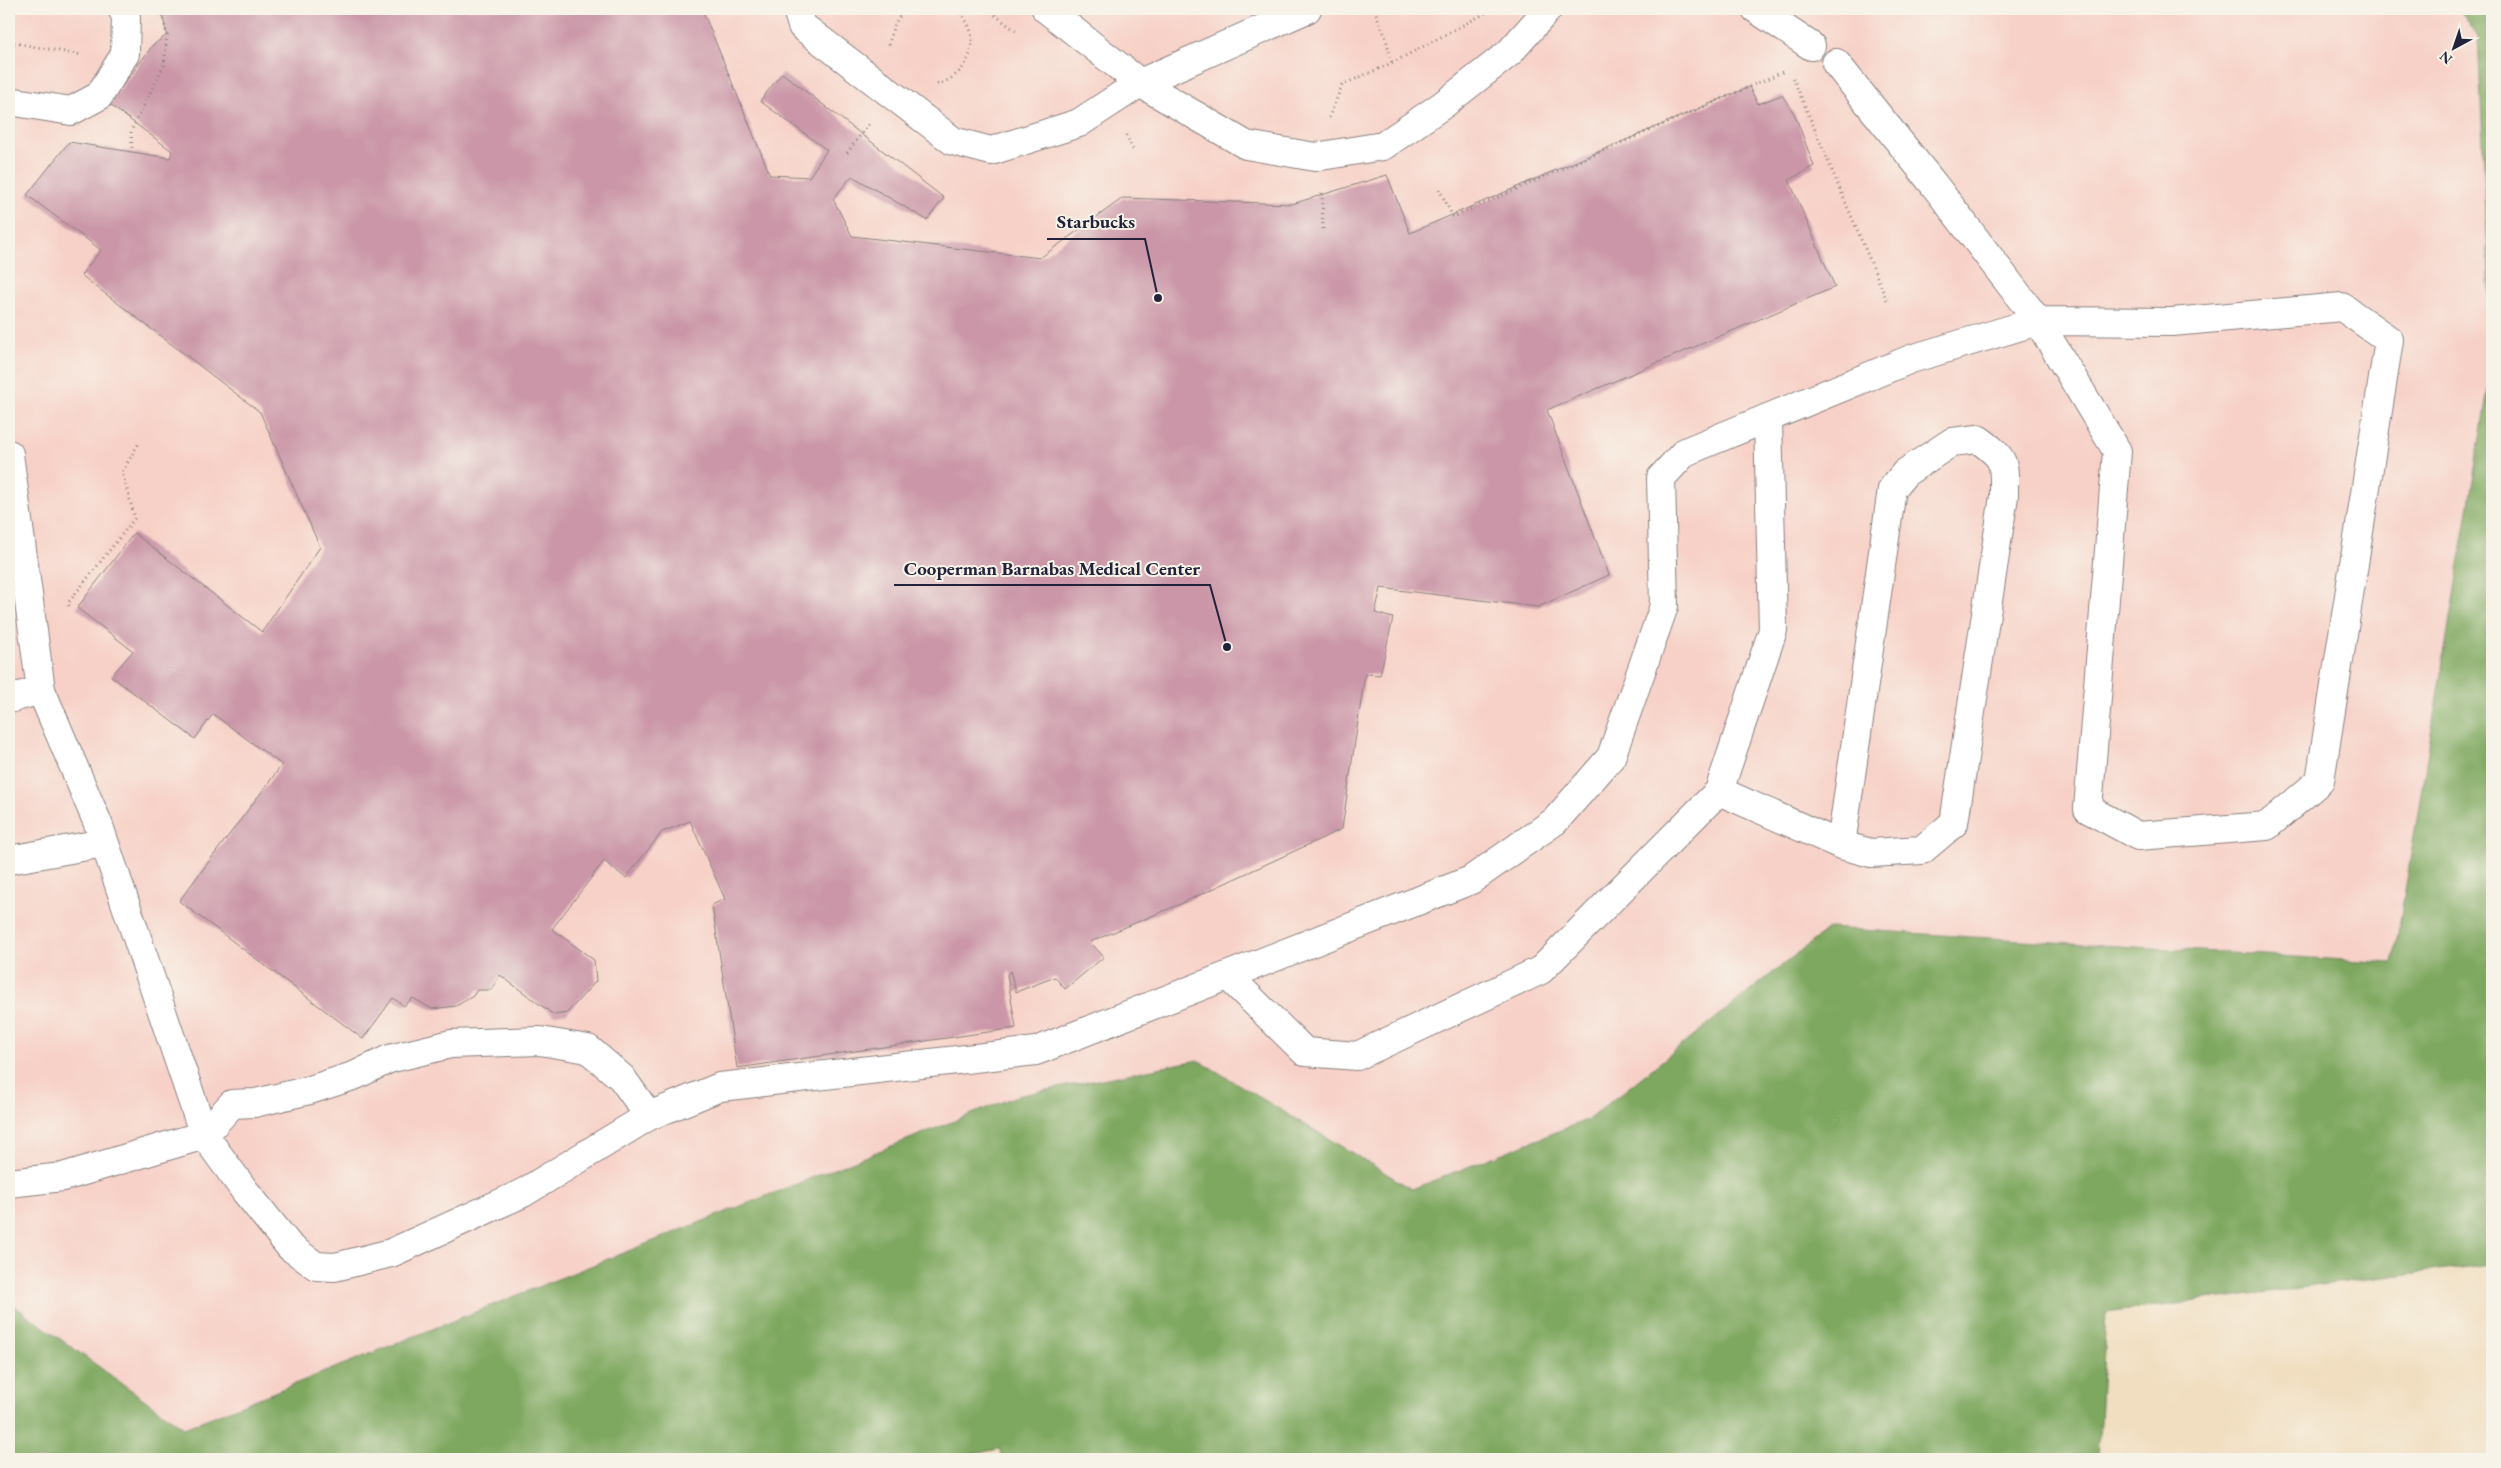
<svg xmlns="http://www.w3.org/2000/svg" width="2501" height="1468" font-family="'EB Garamond',serif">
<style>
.built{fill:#f7d1c8}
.forest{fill:#7ea75f;stroke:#50644d}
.building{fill:#cb97a8}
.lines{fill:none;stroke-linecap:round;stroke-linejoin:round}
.minor-casing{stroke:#8a807e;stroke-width:30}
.path{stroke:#8a807e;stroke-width:3;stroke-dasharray:1 4;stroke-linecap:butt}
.minor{stroke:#fff;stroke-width:28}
.leader{fill:none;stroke:#22223b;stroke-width:2}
.callout-dot{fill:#22223b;stroke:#f7f3e8;stroke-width:2}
.callout-label{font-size:19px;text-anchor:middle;font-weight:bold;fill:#22223b;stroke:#f7f3e8;stroke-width:4;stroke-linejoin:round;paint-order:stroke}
</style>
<rect width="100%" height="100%" fill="#f7f3e8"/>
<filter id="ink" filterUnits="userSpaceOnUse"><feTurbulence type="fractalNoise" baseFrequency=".02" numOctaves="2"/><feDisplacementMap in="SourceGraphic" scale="10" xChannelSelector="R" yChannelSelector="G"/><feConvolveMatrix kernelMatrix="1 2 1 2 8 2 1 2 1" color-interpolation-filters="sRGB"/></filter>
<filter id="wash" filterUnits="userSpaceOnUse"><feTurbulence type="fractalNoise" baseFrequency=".0096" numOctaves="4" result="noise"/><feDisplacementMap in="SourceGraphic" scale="20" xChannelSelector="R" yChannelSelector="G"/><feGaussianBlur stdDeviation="1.12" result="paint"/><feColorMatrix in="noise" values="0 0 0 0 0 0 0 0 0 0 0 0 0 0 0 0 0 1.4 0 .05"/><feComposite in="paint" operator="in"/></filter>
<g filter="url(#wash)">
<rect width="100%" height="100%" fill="#f1dec0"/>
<!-- built -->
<path class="built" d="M9,9H2459L2478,36L2492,365L2393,963L1829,928L1589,1119L1412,1189L1198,1060L1017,1096L184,1428L9,1302Z"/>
<!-- forest -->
<g class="forest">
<path d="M2459,9H2492V346L2478,36Z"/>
<path d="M2492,365V1263L2106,1313L2098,1459H1001L1000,1449L943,1459H9V1302L184,1428L1017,1096L1198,1060L1412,1189L1589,1119L1829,928L2393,963Z"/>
<path d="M9,1047L12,1052L15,1119H9Z"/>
</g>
<g id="blocks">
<!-- building -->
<path class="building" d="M161,9H702L770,175L809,177L827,150L760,101L782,73L944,198L927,220L852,176L833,199L852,236L1040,258L1123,198L1292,204L1387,175L1410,233L1749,87L1758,104L1782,95L1795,115L1814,166L1789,180L1835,287L1547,410L1609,575L1538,607L1381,588L1375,613L1393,618L1380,675L1365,674L1342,829L1178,905L1090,942L1104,957L1065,989L1055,977L1016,992L1010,971L1007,975L1016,1028L737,1068L712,905L725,899L690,821L662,832L626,878L604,861L552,929L594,960L596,981L567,1013L554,1015L500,975L491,990H477L473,996L456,1006L432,1009L413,998L404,1006L393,998L363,1039L179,901L282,765L213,714L195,739L111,676L133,651L77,608L134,533L262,632L320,547L260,412L81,275L101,250L27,195L69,142L170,158L172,151L109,104L153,45L167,35Z"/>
</g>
</g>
<g filter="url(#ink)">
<use href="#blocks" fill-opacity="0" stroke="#8a807e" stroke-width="1"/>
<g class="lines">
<defs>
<g id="minor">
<path d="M797,9L802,26L953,141L991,151L1079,123L1140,83L1307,9"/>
<path d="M1046,9L1140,83L1246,145L1315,157L1383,146L1444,104L1509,53L1548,9"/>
<path d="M1756,9L1811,46"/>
<path d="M9,101L71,111L99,96L125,54L126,16L122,9"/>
<path d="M9,454L41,690L99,826L204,1135L245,1191L290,1247L316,1266L335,1267L391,1253L523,1193L649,1116L720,1087L1036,1051L1471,880L1555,821L1611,757L1664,606L1661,478L1685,452L1911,359L2038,321L2172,322L2342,307L2389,340L2320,781L2267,826L2138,836L2088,809L2117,451L2038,321L1935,186L1836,63"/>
<path d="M9,699L41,690"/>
<path d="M1719,791L1841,845L1871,853L1922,850L1954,823L2004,496C2004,462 2007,460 1978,439L1952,442L1905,473L1892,489L1841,845"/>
<path d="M9,860L104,843"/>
<path d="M1228,976L1305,1052L1357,1056L1541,970L1719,791L1773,630L1768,418"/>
<path d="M9,1183L63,1177L204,1135L232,1104L255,1103L310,1090L356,1075L389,1059L451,1044L540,1041L588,1049L622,1078L649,1116"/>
</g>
</defs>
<!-- minor casing -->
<use href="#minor" class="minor-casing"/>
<!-- path -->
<g class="path">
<path d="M987,9L1016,31"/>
<path d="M1374,9L1385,35L1392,63"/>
<path d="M9,42L82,55"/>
<path d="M889,45C891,30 895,20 906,9"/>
<path d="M1793,78L1888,303"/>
<path d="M937,84C972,76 986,30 954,9"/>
<path d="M1329,118L1342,85L1392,63L1493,9"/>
<path d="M1126,135L1134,152"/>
<path d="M132,148L131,131L164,65L167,35L164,22"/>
<path d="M847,153L869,124"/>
<path d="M1439,189L1453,217L1785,71"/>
<path d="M1322,193L1323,230"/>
<path d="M69,606L68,603L135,518L122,472L139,443"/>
</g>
<!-- minor -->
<use href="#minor" class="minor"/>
</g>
</g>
<!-- callouts -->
<path class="leader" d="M1158 298L1145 239H1047M1227 647L1210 585H894"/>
<g class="callout-dot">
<circle cx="1158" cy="298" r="5"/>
<circle cx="1227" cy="647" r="5"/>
</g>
<g class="callout-label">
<text x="1096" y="228">Starbucks</text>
<text x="1052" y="575">Cooperman Barnabas Medical Center</text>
</g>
<!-- margin -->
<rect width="2501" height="1468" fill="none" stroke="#f7f3e8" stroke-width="30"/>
<!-- north arrow -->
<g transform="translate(2454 48) rotate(220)" stroke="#f7f3e8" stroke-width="4" paint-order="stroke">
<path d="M0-4L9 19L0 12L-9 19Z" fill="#22223b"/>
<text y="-8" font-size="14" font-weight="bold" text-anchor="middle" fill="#22223b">N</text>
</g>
</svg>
